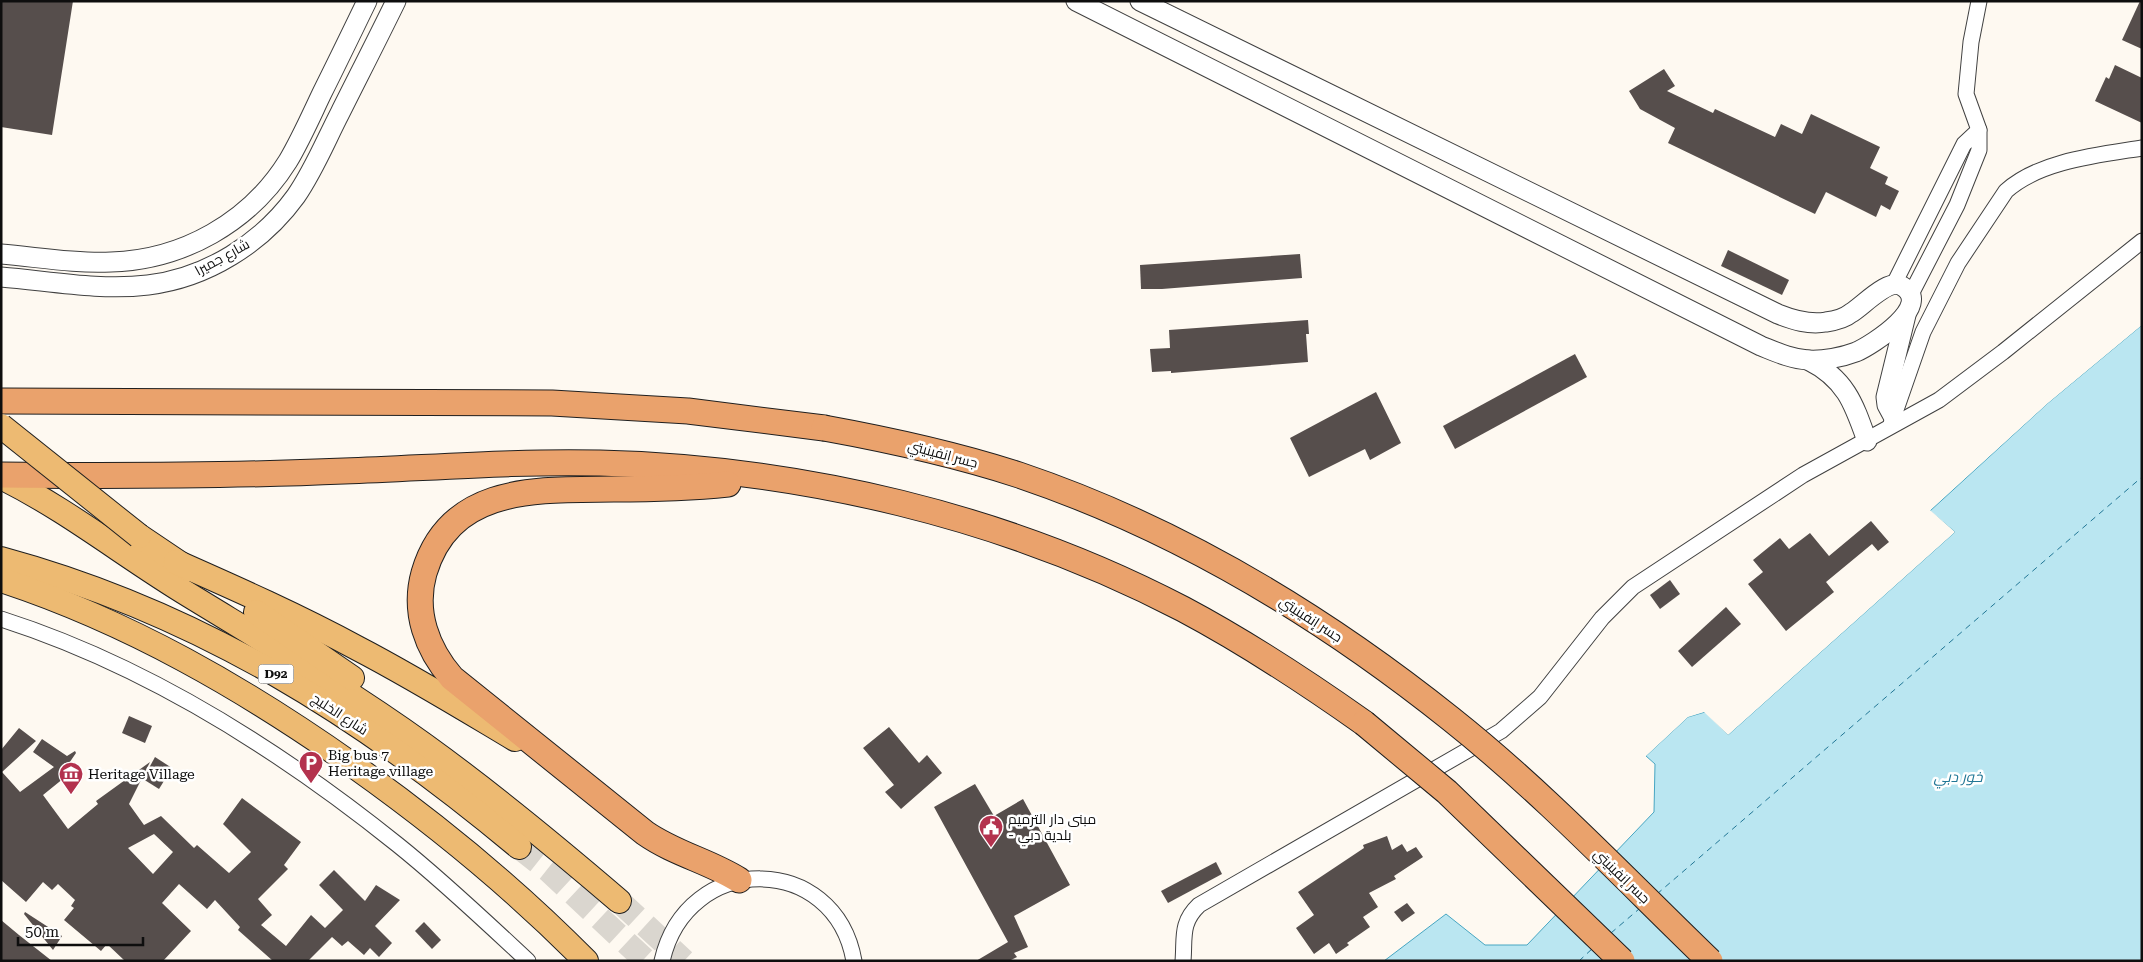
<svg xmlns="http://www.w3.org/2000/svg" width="2143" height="962" font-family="'Roboto Serif',Cairo,serif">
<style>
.water{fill:#bae6f1;stroke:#47a6c2}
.pier{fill:#fef9f1}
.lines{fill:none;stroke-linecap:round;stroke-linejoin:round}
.ferry{stroke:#227796;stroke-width:1;stroke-dasharray:6 5;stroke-linecap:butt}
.building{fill:#564e4c;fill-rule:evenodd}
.primary-tunnel{stroke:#dad6cf;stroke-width:24;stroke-dasharray:24 12;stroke-linecap:butt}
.minor-casing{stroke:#414141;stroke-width:17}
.tertiary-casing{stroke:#414141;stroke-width:21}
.primary-casing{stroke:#1f1f1f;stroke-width:26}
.trunk-casing{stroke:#1f1f1f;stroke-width:27}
.minor{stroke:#fff;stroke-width:15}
.tertiary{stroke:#fff;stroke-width:19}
.primary{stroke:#edba72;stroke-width:24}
.trunk{stroke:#eaa26c;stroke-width:25}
.primary-bridge-casing{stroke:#1f1f1f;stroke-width:26;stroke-linecap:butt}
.trunk-bridge-casing{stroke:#1f1f1f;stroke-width:27;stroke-linecap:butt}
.primary-bridge{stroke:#edba72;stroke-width:24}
.trunk-bridge{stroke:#eaa26c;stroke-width:25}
.labels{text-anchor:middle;stroke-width:5;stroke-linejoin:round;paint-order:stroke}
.shield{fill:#fff;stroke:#565656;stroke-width:1}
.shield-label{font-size:12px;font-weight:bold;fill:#0e0e0e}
.street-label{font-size:14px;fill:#0e0e0e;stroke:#fff}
.poi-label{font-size:14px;fill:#0e0e0e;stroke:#fff;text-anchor:start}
.water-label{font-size:15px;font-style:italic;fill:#227796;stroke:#fff}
</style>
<rect width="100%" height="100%" fill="#fef9f1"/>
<!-- water -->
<path class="water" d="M2142,325V961H1384L1446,914L1485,945H1527L1654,812L1655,764L1646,756L1688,717L1705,712L1728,735L1955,532L1930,511L2048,403Z"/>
<!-- pier -->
<path class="pier" d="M2142,322V325L2048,403L1930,510L1955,532L1728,735L1704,712L1688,717L1646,756L1645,754L1686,715L1704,709L1728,731L1951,532L1928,512V509L2047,401Z"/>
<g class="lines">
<!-- ferry -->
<g class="ferry">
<path d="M1657,894L2142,477"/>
<path d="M1611,933L1639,909"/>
<path d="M1579,961L1593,948"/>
</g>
</g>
<!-- building -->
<g class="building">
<path d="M1,1H73L52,135L1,127Z"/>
<path d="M2140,1H2142V49L2122,40Z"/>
<path d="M2115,65L2142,78V123L2095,101L2106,77L2109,79Z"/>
<path d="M1664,69L1675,86L1667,91L1713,113L1715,109L1775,137L1781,124L1802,134L1811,114L1880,147L1870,168L1888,177L1885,184L1899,191L1890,210L1881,205L1876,217L1826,192L1815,214L1668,143L1675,128L1640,109L1629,91Z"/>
<path d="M1728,250L1789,280L1782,295L1721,266Z"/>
<path d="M1300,254L1302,278L1162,289H1141L1140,265Z"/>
<path d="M1308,320L1309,334H1306L1308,362L1171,373V371L1152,372L1150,349L1170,348L1169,330Z"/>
<path d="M1575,354L1587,377L1455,449L1443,426Z"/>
<path d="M1376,392L1401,443L1370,460L1365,449L1309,477L1290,438Z"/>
<path d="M1871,521L1889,542L1878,551L1872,544L1826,582L1834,592L1786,631L1748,584L1763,572L1753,560L1780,538L1789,549L1810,533L1829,556Z"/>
<path d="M1670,580L1680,594L1660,609L1650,595Z"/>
<path d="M1726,607L1741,624L1692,667L1678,651Z"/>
<path d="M129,716L152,726L145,743L122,733Z"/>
<path d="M889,727L919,763L927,755L942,773L901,809L885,792L894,785L863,748Z"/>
<path d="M19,728L36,741L2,772L20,792L54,767L33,752L42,739L67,756L75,751L76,753L61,775L64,778L43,795L68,829L98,804L96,801L150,762L129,804L144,825L161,816L194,848L197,845L229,873L251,852L223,824L242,798L301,842L284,865L288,869L258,899L272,915L261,925L286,946L311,915L325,928L343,910L319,885L334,870L365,901L376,885L400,900L375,926L392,943L379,957L370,948L364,955L348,941L342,946L332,937L308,961H273L238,930L240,927L215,900L207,909L179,884L162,903L191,931L163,961H125L107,944L101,951L64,920L74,908L71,906L75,900L58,884L52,890L43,882L26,902L1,880V750ZM154,834L173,852L153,874L128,848Z"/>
<path d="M155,757L172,768L159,789L143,779Z"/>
<path d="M975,784L994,816L1023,799L1070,885L1014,916L1028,947L1014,953L1017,957L1009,961H976L1008,942L934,807Z"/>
<path d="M1387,836L1392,850L1402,844L1407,852L1416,847L1423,857L1394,876L1396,879L1369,893L1378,907L1363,917L1370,927L1347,943L1349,945L1336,954L1329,943L1314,954L1296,928L1314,915L1298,892L1364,848L1363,845Z"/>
<path d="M1216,862L1222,874L1168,903L1161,891Z"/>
<path d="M1407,903L1415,913L1402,922L1394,912Z"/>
<path d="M25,912L62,936L53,950L24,914Z"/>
<path d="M1,920L19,935L52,961H1Z"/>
<path d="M424,922L441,940L432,949L415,931Z"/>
</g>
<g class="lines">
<!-- primary-tunnel -->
<g class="primary-tunnel">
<path d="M519,847L548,870L646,961"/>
<path d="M619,901L684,961"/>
</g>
<defs>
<g id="minor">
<path d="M1894,284L1964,144L1979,130"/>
<path d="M1910,296L1957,205L1979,150V130L1966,94L1971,42L1979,1"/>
<path d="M1891,424L1923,332L1958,263L2006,191C2039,161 2098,155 2142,148"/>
<path d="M1,619C145,665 281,751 398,845C443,881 485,921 528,961"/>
<path d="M662,961C687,851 835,852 854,961"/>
<path d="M1183,961C1185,938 1180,923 1199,905L1501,731L1540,697L1602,618L1633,587L1803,475L1939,400L2003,352L2142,241"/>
</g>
<g id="tertiary">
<path d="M1076,1L1761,346C1776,352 1791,359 1808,360C1823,361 1843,357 1856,352C1872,345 1935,305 1902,286C1888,278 1863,306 1851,313C1845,318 1833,321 1826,322C1809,325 1793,320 1778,314L1140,1"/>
<path d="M1,254C37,257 75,264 111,262C183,260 250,222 288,161C301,139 311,116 322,93C337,63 352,32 367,1"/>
<path d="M1,277C50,281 100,291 148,285C207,278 262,243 296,196C314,170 326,140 340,113C359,75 378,38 396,1"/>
<path d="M1808,360C1846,379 1854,404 1867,441"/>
<path d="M1894,418L1887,405L1886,397L1906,315"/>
</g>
<g id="primary">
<path d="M1,477C68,510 126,557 189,595C269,644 349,691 424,745C492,794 556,847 619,901"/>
<path d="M139,536L188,569"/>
<path d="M1,559C200,613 362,716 519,847"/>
<path d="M176,562C237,589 298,616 357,648C411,676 463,708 515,739"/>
<path d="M1,580C129,622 245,689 354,766C437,825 514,888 586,961"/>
<path d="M256,612L352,678"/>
</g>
<g id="trunk">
<path d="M1,401L552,403L688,411L824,428"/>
<path d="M1,475C115,476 230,476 344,471C429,468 514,461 600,463C801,468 1005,516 1183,609C1247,643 1306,682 1364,723"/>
<path d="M728,484C690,488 652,489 614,489C539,490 450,484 424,573C413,612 427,649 452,678L645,833C675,854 709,861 739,880"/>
</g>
</defs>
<!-- minor casing -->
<use href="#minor" class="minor-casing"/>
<!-- tertiary casing -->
<use href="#tertiary" class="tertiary-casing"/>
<!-- primary casing -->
<use href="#primary" class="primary-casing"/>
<!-- trunk casing -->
<use href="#trunk" class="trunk-casing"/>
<!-- minor -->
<use href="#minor" class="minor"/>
<!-- tertiary -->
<use href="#tertiary" class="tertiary"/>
<!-- primary -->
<use href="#primary" class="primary"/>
<!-- trunk -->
<use href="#trunk" class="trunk"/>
<defs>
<path id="primary-bridge" d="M1,426L139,536"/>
<g id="trunk-bridge">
<path d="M824,428C890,440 955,454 1019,475C1176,528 1322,616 1451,719C1543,792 1625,879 1710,961"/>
<path d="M1364,723L1447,792L1622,961"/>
</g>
</defs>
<!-- primary-bridge casing -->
<use href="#primary-bridge" class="primary-bridge-casing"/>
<!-- trunk-bridge casing -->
<use href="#trunk-bridge" class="trunk-bridge-casing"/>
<!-- primary-bridge -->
<use href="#primary-bridge" class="primary-bridge"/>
<!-- trunk-bridge -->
<use href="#trunk-bridge" class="trunk-bridge"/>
</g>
<!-- icons -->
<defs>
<symbol id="parking-pin" viewBox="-11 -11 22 30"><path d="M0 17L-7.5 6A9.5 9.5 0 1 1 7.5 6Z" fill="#b3324e" stroke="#fff"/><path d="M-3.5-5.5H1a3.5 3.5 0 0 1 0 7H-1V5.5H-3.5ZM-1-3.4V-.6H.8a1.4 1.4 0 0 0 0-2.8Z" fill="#fff"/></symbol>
<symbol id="museum-pin" viewBox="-11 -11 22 30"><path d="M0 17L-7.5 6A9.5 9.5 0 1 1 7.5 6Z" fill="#b3324e" stroke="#fff"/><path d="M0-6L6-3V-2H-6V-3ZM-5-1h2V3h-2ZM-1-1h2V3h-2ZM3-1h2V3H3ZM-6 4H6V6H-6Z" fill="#fff"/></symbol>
<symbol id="civic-pin" viewBox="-11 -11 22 30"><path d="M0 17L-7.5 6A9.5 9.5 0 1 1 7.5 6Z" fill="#b3324e" stroke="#fff"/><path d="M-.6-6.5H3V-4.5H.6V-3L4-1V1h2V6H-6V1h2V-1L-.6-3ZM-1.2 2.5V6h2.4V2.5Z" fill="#fff"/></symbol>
</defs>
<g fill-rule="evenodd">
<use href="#parking-pin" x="297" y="749" width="28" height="38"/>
<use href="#museum-pin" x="57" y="760" width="28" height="38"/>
<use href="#civic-pin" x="977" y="813" width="28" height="38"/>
</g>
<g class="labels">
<!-- shield labels -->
<rect class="shield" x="258.5" y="664.5" width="35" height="19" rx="4"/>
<g class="shield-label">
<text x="276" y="678">D92</text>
</g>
<!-- street labels -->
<g class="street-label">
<text transform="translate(222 257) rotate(-29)" y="5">شارع جميرا</text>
<text transform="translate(943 454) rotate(15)" y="5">جسر إنفينيتي</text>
<text transform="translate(1311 619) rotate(33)" y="5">جسر إنفينيتي</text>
<text transform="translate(340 714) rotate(33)" y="5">شارع الخليج</text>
<text transform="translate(1622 876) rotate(44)" y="5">جسر إنفينيتي</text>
</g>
<!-- poi labels -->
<g class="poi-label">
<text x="328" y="760">Big bus 7<tspan x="328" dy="16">Heritage village</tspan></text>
<text x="88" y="779">Heritage Village</text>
<text x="1008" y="824">مبنى دار الترميم<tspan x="1008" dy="16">- بلدية دبي</tspan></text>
</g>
<!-- water labels -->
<g class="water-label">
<text x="1958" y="782">خور دبي</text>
</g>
</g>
<!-- border -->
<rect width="2143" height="962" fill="none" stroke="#0e0e0e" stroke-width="5"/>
<!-- scale -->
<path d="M18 937v8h125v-8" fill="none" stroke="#0e0e0e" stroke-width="2.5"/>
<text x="25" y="937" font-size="15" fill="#0e0e0e" stroke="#ffffff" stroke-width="4" paint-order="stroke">50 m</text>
</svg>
